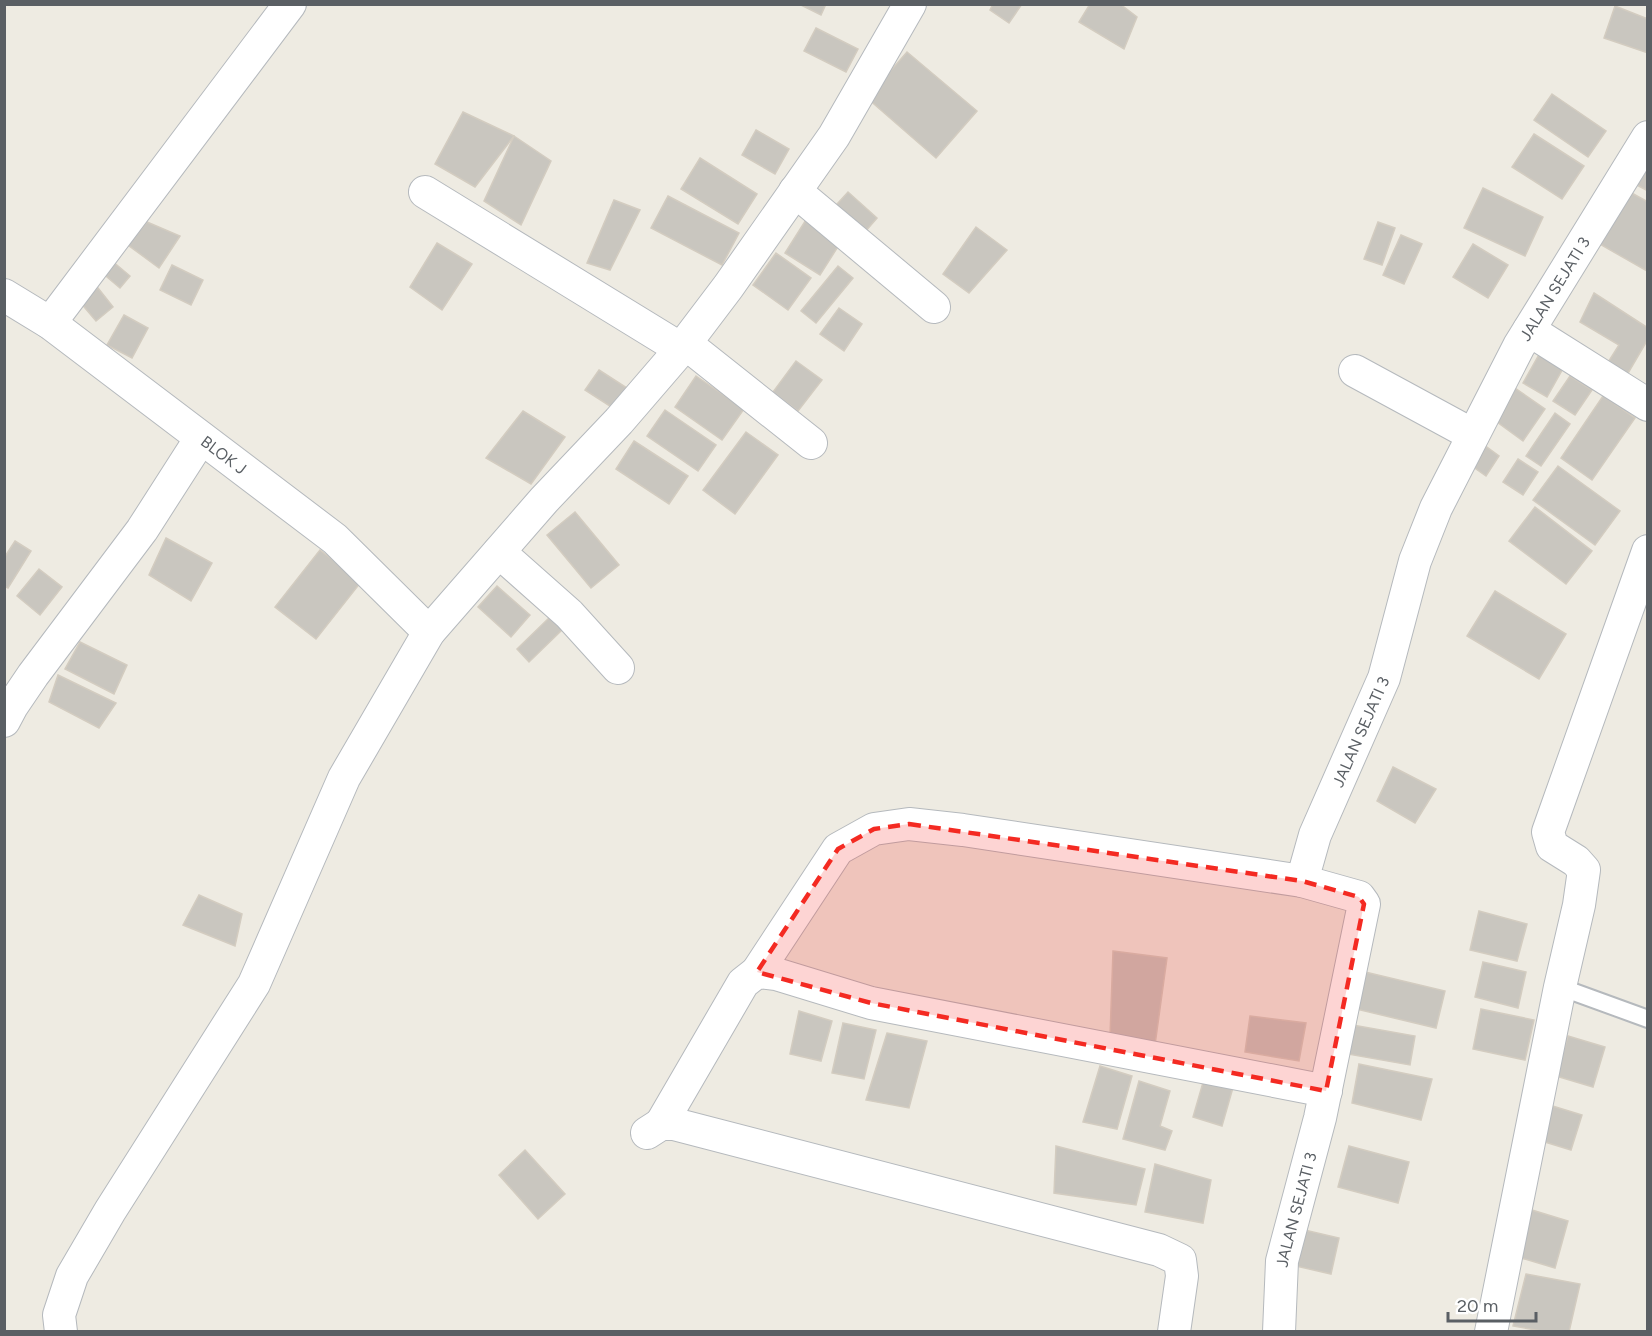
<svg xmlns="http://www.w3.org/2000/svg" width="1652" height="1336" font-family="Figtree,sans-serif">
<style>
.building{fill:#c9c6bf;stroke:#d3ccc0;stroke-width:1.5}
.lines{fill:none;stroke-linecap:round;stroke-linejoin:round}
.lane-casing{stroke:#b5b9bd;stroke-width:20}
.street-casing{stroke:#b5b9bd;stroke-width:34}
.lane{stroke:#fff;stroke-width:16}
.street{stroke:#fff;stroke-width:32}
.marked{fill:#f42a22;fill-opacity:0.2;stroke:#f42a22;stroke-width:4.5;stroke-dasharray:12 8;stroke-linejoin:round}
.labels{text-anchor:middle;stroke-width:6;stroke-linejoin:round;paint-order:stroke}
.street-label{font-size:16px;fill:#5a5f64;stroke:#fff}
</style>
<rect width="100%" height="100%" fill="#eeebe2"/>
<!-- building -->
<g class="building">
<path d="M799,4H826L821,15Z"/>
<path d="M993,4H1022L1009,23L990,10Z"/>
<path d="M1090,4H1120L1137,17L1124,49L1079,22Z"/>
<path d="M1615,6L1648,19V53L1604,38Z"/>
<path d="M816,28L858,49L846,72L804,51Z"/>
<path d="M907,52L977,111L936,158L867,98Z"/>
<path d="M1552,94L1606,131L1588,157L1534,120Z"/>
<path d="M463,112L514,136L475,187L435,164Z"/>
<path d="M756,130L789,149L775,174L742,155Z"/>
<path d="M1534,134L1584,166L1562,199L1512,167Z"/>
<path d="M514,136L551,161L521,225L484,201Z"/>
<path d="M1648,154V191L1631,182Z"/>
<path d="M700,158L757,194L738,224L681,189Z"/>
<path d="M1483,188L1543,217L1525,256L1464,228Z"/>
<path d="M1628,191L1648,202L1647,271L1598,243Z"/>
<path d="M848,192L877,218L858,240L828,214Z"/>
<path d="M668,196L739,233L722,265L651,228Z"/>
<path d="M614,200L640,210L610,270L587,263Z"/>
<path d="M809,215L844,237L820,275L785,253Z"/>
<path d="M147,222L180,236L159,268L128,245Z"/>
<path d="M1378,222L1395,228L1382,265L1364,259Z"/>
<path d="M976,227L1007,250L969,293L943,274Z"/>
<path d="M1401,235L1422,244L1404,284L1383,275Z"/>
<path d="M437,243L472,264L442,310L410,287Z"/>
<path d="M1473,244L1508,265L1488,298L1453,277Z"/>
<path d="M776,253L811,278L788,310L753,285Z"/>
<path d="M105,255L130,276L120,288L94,266Z"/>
<path d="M172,265L203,280L191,305L160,290Z"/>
<path d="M838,266L853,278L816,323L801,311Z"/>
<path d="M98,288L113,307L96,321L80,302Z"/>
<path d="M1594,293L1648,328V339L1627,375L1607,364L1619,345L1580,322Z"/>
<path d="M839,308L862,324L844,351L820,334Z"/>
<path d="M124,315L148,328L132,358L107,345Z"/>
<path d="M1541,351L1565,365L1547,397L1523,383Z"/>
<path d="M796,361L822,380L798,411L773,392Z"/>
<path d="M599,370L630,390L616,410L585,390Z"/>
<path d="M696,376L744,409L722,440L675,407Z"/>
<path d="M1570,376L1592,390L1575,415L1553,401Z"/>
<path d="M1515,388L1545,409L1523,441L1493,419Z"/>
<path d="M1603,396L1635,418L1592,480L1561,458Z"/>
<path d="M665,410L716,445L698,471L647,436Z"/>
<path d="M523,411L565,437L531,484L486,458Z"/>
<path d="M1555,413L1570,424L1541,466L1526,456Z"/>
<path d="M746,432L778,455L735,514L703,490Z"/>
<path d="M1476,439L1499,456L1486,476L1462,459Z"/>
<path d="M634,441L688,476L669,504L616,469Z"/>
<path d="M1518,459L1538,472L1523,495L1503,482Z"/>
<path d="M1558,466L1620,511L1595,545L1533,500Z"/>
<path d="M1535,507L1592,551L1566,584L1509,541Z"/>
<path d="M575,512L619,565L591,588L547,535Z"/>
<path d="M166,538L212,563L191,601L149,575Z"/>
<path d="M15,541L31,551L8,588L4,586V558Z"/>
<path d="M320,550L361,582L316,639L275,607Z"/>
<path d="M39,569L62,587L40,615L17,596Z"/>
<path d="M497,586L530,615L511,637L478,607Z"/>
<path d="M1495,591L1566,634L1539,679L1467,636Z"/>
<path d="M551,616L563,629L529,662L517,649Z"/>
<path d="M80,642L127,665L114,694L65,669Z"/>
<path d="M58,675L116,703L99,728L49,702Z"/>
<path d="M1393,767L1436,789L1415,823L1377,801Z"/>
<path d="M199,895L242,914L235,946L183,925Z"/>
<path d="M1479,911L1527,924L1517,961L1470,950Z"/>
<path d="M1113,951L1167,958L1155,1045L1110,1037Z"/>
<path d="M1483,962L1526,972L1518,1008L1475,997Z"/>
<path d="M1361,971L1445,991L1436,1028L1352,1008Z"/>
<path d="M1481,1009L1534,1020L1525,1060L1473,1049Z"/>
<path d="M799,1011L832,1021L821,1061L790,1054Z"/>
<path d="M1250,1016L1306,1023L1299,1061L1245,1052Z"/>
<path d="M843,1023L876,1030L864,1079L832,1073Z"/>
<path d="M1347,1024L1415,1036L1410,1065L1342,1053Z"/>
<path d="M887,1033L927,1041L909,1108L866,1100Z"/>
<path d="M1568,1036L1605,1047L1593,1087L1556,1076Z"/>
<path d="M1359,1064L1432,1079L1421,1120L1352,1103Z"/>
<path d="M1100,1066L1132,1076L1117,1129L1083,1122Z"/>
<path d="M1204,1079L1234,1084L1222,1126L1193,1117Z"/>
<path d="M1139,1081L1170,1091L1160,1126L1172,1131L1165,1150L1123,1139Z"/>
<path d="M1546,1104L1582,1115L1571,1150L1535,1139Z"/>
<path d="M1056,1146L1145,1169L1136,1205L1054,1193Z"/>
<path d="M1349,1146L1409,1162L1398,1203L1338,1187Z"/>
<path d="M525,1150L565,1194L538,1219L499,1175Z"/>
<path d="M1155,1164L1211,1180L1203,1223L1145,1212Z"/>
<path d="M1522,1207L1568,1221L1555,1268L1511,1255Z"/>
<path d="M1296,1228L1339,1238L1331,1274L1287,1264Z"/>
<path d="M1526,1274L1580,1284L1569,1332H1547L1513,1326Z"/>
</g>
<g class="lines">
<defs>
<path id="lane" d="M1560,987L1648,1019"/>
<g id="street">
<path d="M795,191L934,307"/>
<path d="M425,192L681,349"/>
<path id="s1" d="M4,295L50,323L335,539L429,632"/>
<path d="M50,323L290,4"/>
<path d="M1529,330L1648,405"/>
<path d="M685,343L811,443"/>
<path d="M1355,371L1473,435"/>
<path d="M499,552L569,614L618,668"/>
<path d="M4,721L12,706L33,675L142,530L201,438"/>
<path d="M757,972L838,849L874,829L909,824L963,830L1302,881"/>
<path d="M661,1124L743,983L757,972L776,974L871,1003L1326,1091"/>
<path d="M647,1133L661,1124H674L1159,1250L1180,1260L1182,1276L1174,1332"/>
<path d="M61,1332L59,1315L72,1276L110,1211L254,984L344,778L429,632L544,500L619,421L681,349L728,287L834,136L910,4"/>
<path id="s2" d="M1279,1332L1282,1261L1320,1118L1364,904L1359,897L1302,881L1315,835L1384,678L1415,561L1436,508L1519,346L1648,137"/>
<path d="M1491,1332L1560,987L1579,905L1584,870L1576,861L1552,846L1548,832L1648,551"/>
</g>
</defs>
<!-- lane casing -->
<use href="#lane" class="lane-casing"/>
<!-- street casing -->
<use href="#street" class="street-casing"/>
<!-- lane -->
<use href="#lane" class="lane"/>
<!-- street -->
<use href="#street" class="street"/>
</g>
<!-- marked area -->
<path class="marked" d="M909,824L1302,881L1359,897L1364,904L1326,1091L871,1003L757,972L838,849L874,829Z"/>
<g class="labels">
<!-- street labels -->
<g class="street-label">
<text dy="6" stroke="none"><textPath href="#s2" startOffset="1152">JALAN SEJATI 3</textPath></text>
<text dy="6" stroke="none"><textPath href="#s1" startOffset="272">BLOK J</textPath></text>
<text dy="6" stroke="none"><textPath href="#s2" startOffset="666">JALAN SEJATI 3</textPath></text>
<text dy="6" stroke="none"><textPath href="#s2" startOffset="124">JALAN SEJATI 3</textPath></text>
</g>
</g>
<!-- border -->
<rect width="1652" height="1336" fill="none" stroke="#5a5f64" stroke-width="12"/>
<!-- scale -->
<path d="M1448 1312v9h88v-9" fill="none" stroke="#5a5f64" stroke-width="3"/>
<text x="1457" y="1312" font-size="18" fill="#5a5f64" stroke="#ffffff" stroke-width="4.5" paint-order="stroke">20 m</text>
</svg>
